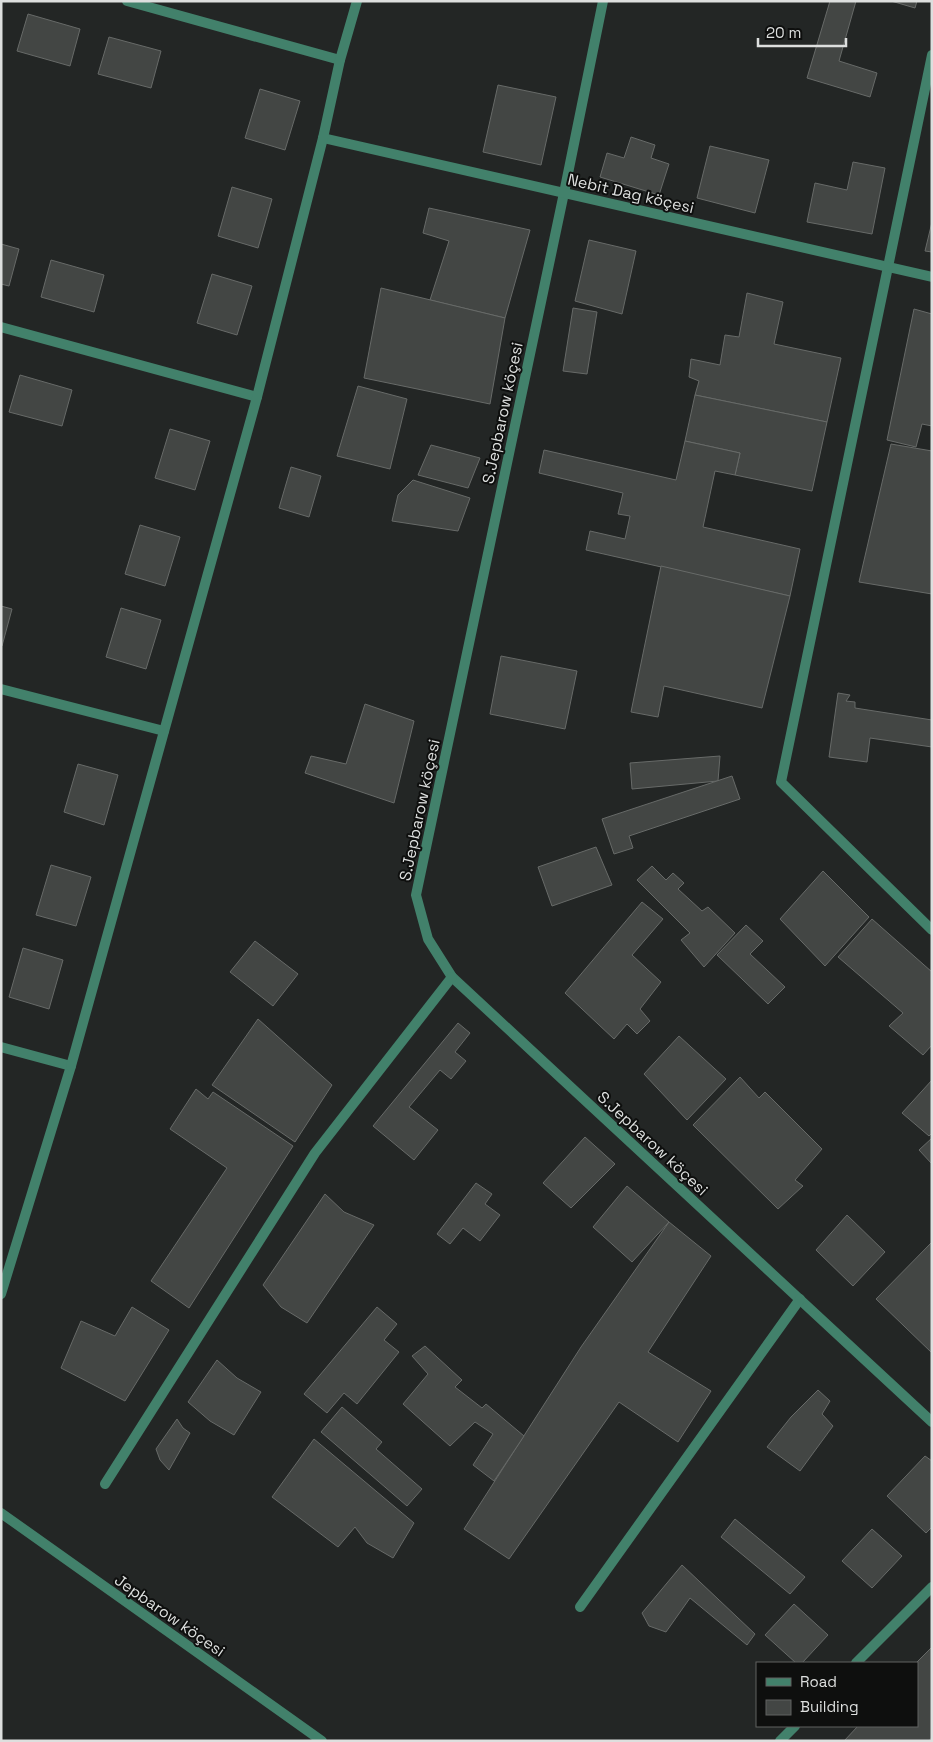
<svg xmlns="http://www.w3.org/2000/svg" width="933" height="1742" font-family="'Space Grotesk',sans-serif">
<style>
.building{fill:#434644;stroke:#676a68}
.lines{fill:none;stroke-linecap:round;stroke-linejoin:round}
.minor{stroke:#42816b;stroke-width:10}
.tertiary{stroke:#42816b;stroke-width:10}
.labels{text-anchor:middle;stroke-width:4;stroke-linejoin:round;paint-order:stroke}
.street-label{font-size:16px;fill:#dddfde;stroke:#0e0f0e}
</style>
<rect width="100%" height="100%" fill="#232625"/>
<!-- building -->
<g class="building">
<path d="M830,1H856L839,61L877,73L870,97L807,78Z"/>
<path d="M891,1H917L915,8Z"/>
<path d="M28,14L80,29L70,66L17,51Z"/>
<path d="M109,37L161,51L151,88L98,74Z"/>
<path d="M498,85L556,97L541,165L483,152Z"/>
<path d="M260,89L300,101L285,150L245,138Z"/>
<path d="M631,137L655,145L651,158L669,164L659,195L600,177L607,153L624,158Z"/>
<path d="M710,146L769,160L755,213L697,198Z"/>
<path d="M853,162L885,168L872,234L807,222L815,183L847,190Z"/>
<path d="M232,187L272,199L258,248L218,236Z"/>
<path d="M429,208L530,230L505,318L430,300L449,241L423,233Z"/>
<path d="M932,222V252L925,251Z"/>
<path d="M589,240L636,251L622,314L575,301Z"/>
<path d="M1,244L19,249L9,286L1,284Z"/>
<path d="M51,260L104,275L94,312L41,297Z"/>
<path d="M212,274L252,286L237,335L197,323Z"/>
<path d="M381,288L505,318L490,404L364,378Z"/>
<path d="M747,293L783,302L774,344L841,358L827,422L695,395L699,381L689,377L691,359L720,365L725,335L739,337Z"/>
<path d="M573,308L597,312L587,374L563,371Z"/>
<path d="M914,309L932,314V426L922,424L916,447L887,440Z"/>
<path d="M20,375L72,390L62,426L9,412Z"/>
<path d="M358,386L407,399L390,469L337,456Z"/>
<path d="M695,395L827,422L812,491L735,475L740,453L685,441Z"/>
<path d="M170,429L210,441L195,490L155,478Z"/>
<path d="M685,441L740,453L735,475L715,471L703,527L800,549L790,596L586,550L590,531L625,539L630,516L618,514L623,493L539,473L544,450L676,480Z"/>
<path d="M891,444L932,451V594L859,582Z"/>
<path d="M431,445L480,458L468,488L418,475Z"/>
<path d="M291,467L321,476L309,517L279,508Z"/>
<path d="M413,480L470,498L458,531L392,521L398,495Z"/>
<path d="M140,525L180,537L165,586L125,574Z"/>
<path d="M661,566L790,596L762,708L664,686L658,717L631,712Z"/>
<path d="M1,606L12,609L2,646H1Z"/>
<path d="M121,608L161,620L146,669L106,657Z"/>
<path d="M501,656L577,671L565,729L490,714Z"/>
<path d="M838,693L850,695L846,701L855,702V708L932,720V747L870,738L867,762L829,757Z"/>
<path d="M365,704L414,721L394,803L305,773L311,756L346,764Z"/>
<path d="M720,756L718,781L632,789L630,763Z"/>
<path d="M78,764L118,775L104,825L64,812Z"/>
<path d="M732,776L740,799L629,836L633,848L614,854L602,819Z"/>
<path d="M596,847L612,885L552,906L538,867Z"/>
<path d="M51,865L91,877L76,926L36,915Z"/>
<path d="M652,866L666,880L673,873L684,883L678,889L702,911L708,907L735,933L704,967L681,940L690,933L637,880Z"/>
<path d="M823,871L869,917L825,966L780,919Z"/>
<path d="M642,902L663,919L632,955L661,982L640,1009L650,1021L637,1034L627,1024L614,1039L565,993Z"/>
<path d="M872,919L932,972V1045L923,1055L889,1026L903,1013L838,957Z"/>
<path d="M746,925L763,941L750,954L785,987L768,1004L717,955Z"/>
<path d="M255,941L298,974L273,1006L230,972Z"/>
<path d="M23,948L63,960L49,1009L9,997Z"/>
<path d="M258,1019L332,1085L295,1142L212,1085Z"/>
<path d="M458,1023L470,1033L455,1052L466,1061L451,1079L440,1070L409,1107L438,1130L414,1160L373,1126Z"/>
<path d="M679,1036L726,1079L687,1120L644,1074Z"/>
<path d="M740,1077L759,1098L765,1092L822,1149L795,1180L803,1186L778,1209L693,1125Z"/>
<path d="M932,1080V1133L929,1136L902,1113Z"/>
<path d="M196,1089L208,1099L213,1092L293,1146L189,1308L151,1281L227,1168L170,1129Z"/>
<path d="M585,1137L615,1164L571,1208L543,1183Z"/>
<path d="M932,1138V1164L919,1150Z"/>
<path d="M476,1183L492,1194L485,1204L500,1215L480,1241L463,1228L450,1244L437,1234Z"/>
<path d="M627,1186L669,1222L632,1262L593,1227Z"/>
<path d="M325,1194L344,1212L374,1225L307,1323L281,1307L263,1285Z"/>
<path d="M847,1215L885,1252L853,1286L816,1250Z"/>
<path d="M669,1222L711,1256L648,1352L711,1391L678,1442L619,1402L509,1559L464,1529L581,1347Z"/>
<path d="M932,1242V1353L876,1299Z"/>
<path d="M132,1307L169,1330L125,1401L61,1368L81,1321L115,1336Z"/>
<path d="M377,1307L397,1324L384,1340L399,1352L357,1404L344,1393L327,1413L304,1394Z"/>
<path d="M425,1346L462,1380L455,1387L482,1408L486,1404L524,1436L494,1481L473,1465L493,1434L475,1422L450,1446L403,1404L428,1374L412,1356Z"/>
<path d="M217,1360L237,1378L261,1392L234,1435L210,1421L188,1402Z"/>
<path d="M818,1390L830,1401L822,1414L833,1426L800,1471L767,1447L791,1417Z"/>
<path d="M342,1407L382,1442L376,1449L422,1489L407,1506L321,1432Z"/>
<path d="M177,1419L183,1428L190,1433L169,1470L160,1460L156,1449Z"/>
<path d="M314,1439L414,1523L393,1558L367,1543L355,1527L338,1547L272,1497Z"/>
<path d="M925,1456L932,1461V1527L926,1533L887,1496Z"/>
<path d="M735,1519L805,1577L790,1594L721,1537Z"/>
<path d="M872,1529L902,1556L872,1588L842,1561Z"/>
<path d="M682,1565L755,1634L747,1645L690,1598L666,1632L649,1626L642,1613Z"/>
<path d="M794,1604L828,1635L802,1663H796L765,1635Z"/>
<path d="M932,1647V1737L929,1741H844L858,1726H917L916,1663Z"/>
</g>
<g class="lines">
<!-- minor -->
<g class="minor">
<path d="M127,1L340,60"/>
<path d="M603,1L564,193L416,895L428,939L452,977L932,1422"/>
<path d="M932,55L781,782L932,930"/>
<path d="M323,138L932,277"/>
<path d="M1,327L257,397"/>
<path d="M1,689L164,731"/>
<path d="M1,1047L71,1066L1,1294"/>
<path d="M71,1066L257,397L323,138L340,60L357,1"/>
<path d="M105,1484L315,1153L452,977"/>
<path d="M580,1607L800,1299"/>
<path d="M856,1663L932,1587"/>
<path d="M780,1741L795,1726"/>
</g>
<!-- tertiary -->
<path class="tertiary" d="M1,1513L322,1741"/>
</g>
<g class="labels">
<!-- street labels -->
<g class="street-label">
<text transform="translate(631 193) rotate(13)" y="6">Nebit Dag köçesi</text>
<text transform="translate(502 413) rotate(-78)" y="6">S.Jepbarow köçesi</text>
<text transform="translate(419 810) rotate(-78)" y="6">S.Jepbarow köçesi</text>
<text transform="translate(653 1143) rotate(43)" y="6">S.Jepbarow köçesi</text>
<text transform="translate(170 1615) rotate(35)" y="6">Jepbarow köçesi</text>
</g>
</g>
<!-- border -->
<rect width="933" height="1742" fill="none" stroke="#dddfde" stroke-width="5"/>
<!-- legend -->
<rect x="756" y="1662" width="162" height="65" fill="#0e0f0e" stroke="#616261"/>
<rect x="766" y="1678" width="25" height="8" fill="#42816b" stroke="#616261"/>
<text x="800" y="1687" font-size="15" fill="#dddfde">Road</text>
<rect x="766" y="1700" width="25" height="15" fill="#434644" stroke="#616261"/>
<text x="800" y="1712" font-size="15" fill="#dddfde">Building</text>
<!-- scale -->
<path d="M758 38v8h88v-8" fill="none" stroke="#dddfde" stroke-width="2.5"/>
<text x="766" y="38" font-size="15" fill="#dddfde" stroke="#0e0f0e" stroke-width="4" paint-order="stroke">20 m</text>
</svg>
